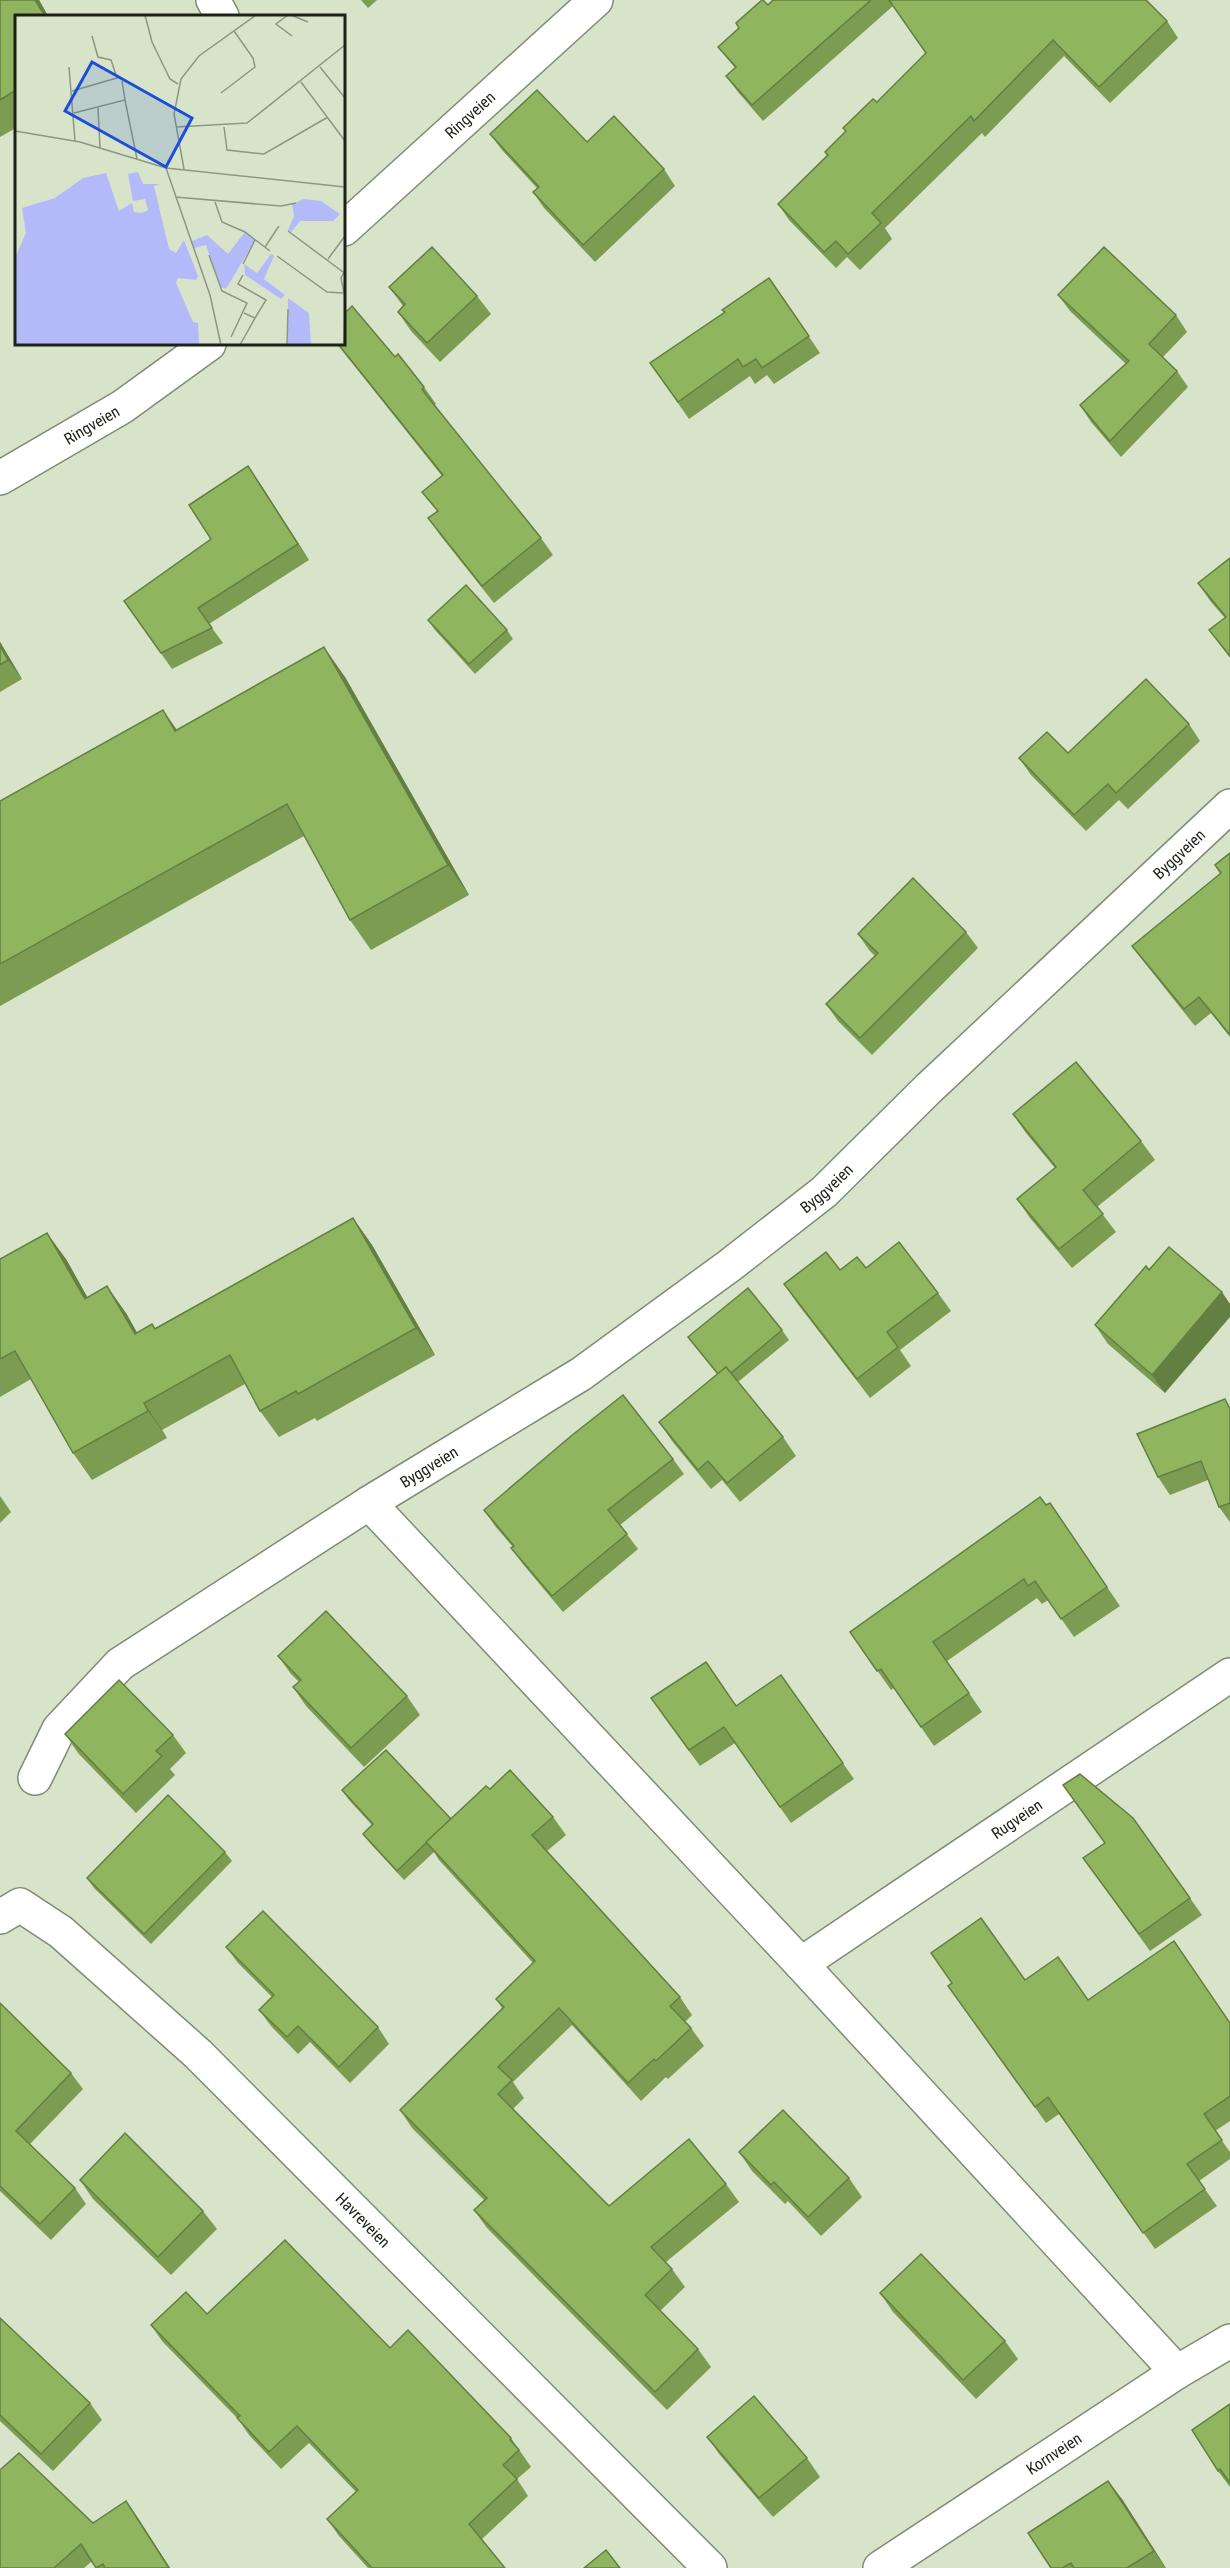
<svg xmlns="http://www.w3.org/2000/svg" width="1230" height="2568" font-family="'Roboto Condensed',sans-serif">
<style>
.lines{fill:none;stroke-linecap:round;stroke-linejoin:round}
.minor-casing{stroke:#808b74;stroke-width:36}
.secondary-casing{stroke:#808b74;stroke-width:36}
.minor{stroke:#fff;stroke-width:33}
.secondary{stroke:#fff;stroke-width:33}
.wall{fill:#7b9c51}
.shaded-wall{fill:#647f42}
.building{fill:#8fb55e;stroke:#647f42;stroke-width:1.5}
.labels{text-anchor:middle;stroke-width:6;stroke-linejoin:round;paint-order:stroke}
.street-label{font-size:16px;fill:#1d2118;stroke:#fff}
.inset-road{fill:none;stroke:#8d9683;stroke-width:1.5}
.view{fill:#1d4ed8;fill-opacity:0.15;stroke:#1d4ed8;stroke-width:3}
.inset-edge{fill:none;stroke:#1d2118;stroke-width:3}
</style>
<rect width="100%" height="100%" fill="#d7e4ca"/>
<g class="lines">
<defs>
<g id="minor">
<path d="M213,0L222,16"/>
<path id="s1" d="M369,1503L581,1374L729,1266L824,1192L928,1089L1230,806"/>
<path d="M35,1778L59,1729L120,1664L369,1503L801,1964L1177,2372"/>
<path id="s2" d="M0,1917L20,1905L61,1932L198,2054L710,2568"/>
<path id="s3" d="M801,1964L1230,1675"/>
<path id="s4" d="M880,2568L1177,2372L1230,2341"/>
</g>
<g id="secondary">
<path id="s5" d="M344,229L596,0"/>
<path id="s6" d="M0,478L122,407L209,344"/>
</g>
</defs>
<!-- minor casing -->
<use href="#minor" class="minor-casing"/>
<!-- secondary casing -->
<use href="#secondary" class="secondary-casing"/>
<!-- minor -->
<use href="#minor" class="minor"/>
<!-- secondary -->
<use href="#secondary" class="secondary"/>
</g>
<!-- wall -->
<g class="wall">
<path d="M0,0H39L48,16H16V128L0,137Z"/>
<path d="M361,0H377L368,8Z"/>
<path d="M773,0H1146L1167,21L1178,38L1110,103L1064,56L985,137L982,133L885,228L892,239L860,270L847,257L836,268L789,220L778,204L827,155L825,152L877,102L926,53L893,6L763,121L738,92L726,76L735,68L718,47Z"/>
<path d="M490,134L587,142L664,169L675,186L595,262L544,208L533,192L537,188L502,150Z"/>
<path d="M769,278L820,353L774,384L767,375L755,384L750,376L689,419L650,363L724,313L722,310Z"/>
<path d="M389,287L477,296L491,314L440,362L411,331L398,312L403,306Z"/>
<path d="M1058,295L1176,315L1187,332L1163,357L1177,371L1188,387L1121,457L1091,422L1080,405L1126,364L1070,311Z"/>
<path d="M337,344H344L395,357L424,387L436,404L434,405L541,538L553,555L494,603L440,535L428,518L437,511L422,492L442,476Z"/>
<path d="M259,482L309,560L209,624L223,643L172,669L124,601L211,539Z"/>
<path d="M1230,558V658L1209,630L1225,618L1211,602L1198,583Z"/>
<path d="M428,620L507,630L513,639L475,674L435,630Z"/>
<path d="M0,642L22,679L0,692Z"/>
<path d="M345,677L469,895L371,950L350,920L304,836L0,1006V801L177,730Z"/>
<path d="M1189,724L1200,741L1128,809L1119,800L1086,831L1031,775L1019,758L1068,753Z"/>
<path d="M1230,853V1037L1211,1013L1195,1026L1144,962L1132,946L1220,874L1215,865Z"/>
<path d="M966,932L978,948L872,1055L838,1021L826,1004L875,956L869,950L858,934Z"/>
<path d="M1013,1114L1141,1141L1155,1160L1097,1207L1116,1232L1072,1268L1030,1218L1017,1199L1055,1168L1026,1133Z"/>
<path d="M353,1218L372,1245L435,1355L317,1421L315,1418L279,1437L260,1411L245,1384L162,1430L167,1438L92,1480L73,1453L31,1379L0,1397V1259H66L87,1297L126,1313L137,1333L152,1324L155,1328Z"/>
<path d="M1146,1266L1165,1393L1108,1344L1095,1325Z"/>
<path d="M866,1268L938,1293L951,1311L900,1350L911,1366L870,1398L797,1303L784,1284L840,1270Z"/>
<path d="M782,1330L789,1340L738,1382L783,1437L796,1456L740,1502L722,1480L711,1489L672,1441L659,1422L717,1374L688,1337Z"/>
<path d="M1230,1406V1522L1219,1507L1208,1480L1170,1495L1158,1477Z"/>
<path d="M673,1459L684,1474L620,1525L638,1549L563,1612L522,1563L511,1548L513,1547L495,1526L484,1510Z"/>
<path d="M0,1496L11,1512L0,1523Z"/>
<path d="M1050,1503L1120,1606L1074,1637L1048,1600L1042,1604L1037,1598L947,1661L982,1712L934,1746L894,1688L891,1690L850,1632Z"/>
<path d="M278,1656L407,1696L420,1715L364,1767L306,1706L293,1687L299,1682L291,1674Z"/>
<path d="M781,1675L854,1779L791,1823L735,1743L700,1766L662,1714L736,1706Z"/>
<path d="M65,1734L173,1735L186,1753L170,1769L175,1775L136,1813L78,1753Z"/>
<path d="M490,1789L553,1817L566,1835L547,1851L680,1997L692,2015L685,2022L691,2028L704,2046L668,2079L666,2077L641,2101L572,2025L513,2082L524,2098L513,2109L609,2206L726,2184L739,2202L666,2262L672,2269L685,2287L660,2311L698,2349L711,2367L667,2410L487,2228L474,2210L484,2200L412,2128L400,2110L502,2008L496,1999L533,1963L439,1860L434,1852L404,1880L370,1843L363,1834L372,1825L349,1800L342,1790L451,1819Z"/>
<path d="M1133,1818L1202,1915L1150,1951L1083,1858L1105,1843Z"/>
<path d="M225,1852L232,1861L151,1944L94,1888L87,1878Z"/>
<path d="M226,1947L378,2027L389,2044L350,2083L310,2042L298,2054L271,2026L259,2010L272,1997L238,1963Z"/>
<path d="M1025,1980L1088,2000L1230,2023V2121L1215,2131L1230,2152V2159L1199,2181L1217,2206L1155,2249L1059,2114L1046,2123L948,1986Z"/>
<path d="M0,2003L71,2073L83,2089L30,2144L75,2188L86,2204L51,2240L0,2191Z"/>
<path d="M739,2152L849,2178L862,2197L821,2236L788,2201L785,2204L752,2171Z"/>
<path d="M80,2180L203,2211L217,2229L171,2275L93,2199Z"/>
<path d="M880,2293L1005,2341L1018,2359L976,2399L893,2312Z"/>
<path d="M207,2314L390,2348L511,2438L531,2467L517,2479L528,2496L482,2539L505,2568H368L339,2536L327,2519L356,2492L309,2443L281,2469L249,2435L238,2419L162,2341L151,2325Z"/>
<path d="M0,2318L90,2403L102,2420L53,2471L0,2421Z"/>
<path d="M1230,2404V2487L1218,2471Z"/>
<path d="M707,2437L807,2458L820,2477L773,2517L720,2455Z"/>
<path d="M1122,2499L1166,2568H1051Z"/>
<path d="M126,2501L170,2568H96L92,2561L84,2568H0L93,2523Z"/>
</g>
<!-- shaded-wall -->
<g class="shaded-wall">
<path d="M35,0H39L48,16H45Z"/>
<path d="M248,466L259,482L309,560L298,544Z"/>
<path d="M0,642L22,679L8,660L0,646Z"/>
<path d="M324,647L345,677L469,895L448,865Z"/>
<path d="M163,710L184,740L175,731Z"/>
<path d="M353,1218L372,1245L435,1355L416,1328Z"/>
<path d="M47,1233L66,1259L103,1325L85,1299Z"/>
<path d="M107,1286L126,1313L153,1361L135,1334Z"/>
<path d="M1222,1292L1230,1304V1317L1165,1393L1152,1375Z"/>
<path d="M144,1403L162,1430L167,1438L148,1411Z"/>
<path d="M1108,2481L1122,2499L1166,2568L1154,2551Z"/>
<path d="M126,2501L138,2518L170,2568H169Z"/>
</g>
<!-- building -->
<g class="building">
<path d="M0,0H35L45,16H16V90L0,100Z"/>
<path d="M762,0H763L768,5L773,0H871L752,105L726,76L736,67L718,47L739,28L736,23Z"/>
<path d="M889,0H1146L1167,21L1099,87L1053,40L974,121L971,116L872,213L881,223L848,254L836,241L824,252L778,204L828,155L825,152L846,131L843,128L873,99L877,102L926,53Z"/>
<path d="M537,90L587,142L614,116L664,169L583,245L533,192L539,187L490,134Z"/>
<path d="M432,247L477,296L427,343L398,312L405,304L389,287Z"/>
<path d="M1104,247L1176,315L1149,344L1177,371L1110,441L1080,405L1129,361L1058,295Z"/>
<path d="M769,278L809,336L762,368L756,359L743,367L738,359L678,402L650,363L725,312L722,310Z"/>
<path d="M352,306L395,357L398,354L424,387L422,389L427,396L541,538L482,586L428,518L438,511L422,492L443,475L338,344H344V314Z"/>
<path d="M248,466L298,544L198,608L212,628L161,653L124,601L211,539L189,505Z"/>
<path d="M1230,558V656L1209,630L1226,617L1198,583Z"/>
<path d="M466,585L507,630L469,664L428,620Z"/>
<path d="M0,646L8,660L0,665Z"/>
<path d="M324,647L448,865L350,920L287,804L0,964V801L163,710L175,731Z"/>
<path d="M1146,679L1189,724L1116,793L1108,784L1074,815L1019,758L1047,732L1068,753Z"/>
<path d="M1230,853V1035L1199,997L1184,1009L1132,946L1221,873L1215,865Z"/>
<path d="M913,878L966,932L860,1038L826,1004L878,953L858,934Z"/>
<path d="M1076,1062L1141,1141L1083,1190L1103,1214L1059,1249L1017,1199L1056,1167L1013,1114Z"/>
<path d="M353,1218L416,1328L298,1394L296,1391L260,1411L230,1355L144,1403L148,1411L73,1453L15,1351L0,1359V1259L47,1233L85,1299L107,1286L135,1334L152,1324L155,1329Z"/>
<path d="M899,1242L938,1293L887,1332L898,1347L857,1379L784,1284L826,1252L840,1270L857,1257L866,1268Z"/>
<path d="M1169,1247L1222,1292L1152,1375L1095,1325L1146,1266L1149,1270Z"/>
<path d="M748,1288L782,1330L731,1373L726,1367L718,1374L688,1337Z"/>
<path d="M726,1367L783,1437L727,1483L708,1461L698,1470L659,1422Z"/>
<path d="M623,1395L673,1459L608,1510L627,1534L552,1596L511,1548L514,1546L484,1510L571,1436Z"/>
<path d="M1225,1399L1229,1407H1230V1503L1219,1507L1201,1461L1158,1477L1137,1434Z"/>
<path d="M1040,1497L1046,1505L1050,1503L1107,1587L1061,1619L1035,1581L1028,1586L1024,1579L933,1642L969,1693L921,1727L881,1669L877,1671L850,1632Z"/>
<path d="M326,1611L407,1696L351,1748L293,1687L301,1680L278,1656Z"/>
<path d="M706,1662L736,1706L781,1675L843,1763L780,1807L724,1727L689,1750L651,1698Z"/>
<path d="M119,1680L173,1735L156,1751L162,1756L123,1794L65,1734Z"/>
<path d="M386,1750L451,1819L397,1871L363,1834L373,1824L342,1790Z"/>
<path d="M510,1770L553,1817L532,1835L680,1997L670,2006L691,2028L656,2061L654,2059L628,2083L559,2008L498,2067L512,2080L498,2094L609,2206L689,2139L726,2184L651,2247L672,2269L645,2295L698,2349L655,2392L474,2210L487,2198L400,2110L504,2007L496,1999L535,1961L426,1842L486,1786L490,1789Z"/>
<path d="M1080,1774L1133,1818L1190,1898L1139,1934L1083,1858L1105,1843L1063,1785Z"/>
<path d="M168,1795L225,1852L144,1934L87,1878Z"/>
<path d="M263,1911L378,2027L339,2067L298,2026L287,2037L259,2010L274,1995L226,1947Z"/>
<path d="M981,1918L1025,1980L1058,1957L1088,2000L1174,1941L1230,2023V2096L1204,2114L1222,2140L1187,2164L1205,2189L1143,2233L1048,2097L1035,2107L948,1986L952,1983L931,1953Z"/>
<path d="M0,2003L71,2073L16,2131L75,2188L40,2224L0,2186Z"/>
<path d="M783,2110L849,2178L808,2217L774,2182L771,2185L739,2152Z"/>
<path d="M125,2133L203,2211L158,2257L80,2180Z"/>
<path d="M285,2240L390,2348L408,2330L511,2438L510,2440L519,2450L503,2465L517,2479L469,2524L505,2568H372L327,2519L358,2490L297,2426L269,2452L237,2418L240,2416L151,2325L186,2292L207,2314Z"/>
<path d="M921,2254L1005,2341L963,2380L880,2293Z"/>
<path d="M0,2318L90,2403L41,2454L0,2415Z"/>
<path d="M754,2396L807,2458L759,2498L707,2437Z"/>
<path d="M1230,2404V2483L1220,2469L1218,2471L1192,2430Z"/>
<path d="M19,2453L93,2523L126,2501L169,2568H105L103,2564L96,2568L81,2544L54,2568H0V2470Z"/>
<path d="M1108,2481L1154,2551L1127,2568H1074L1071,2563L1062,2568H1051L1028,2533Z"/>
<path d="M606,2550L620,2568H584Z"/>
</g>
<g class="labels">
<!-- street labels -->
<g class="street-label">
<text dy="6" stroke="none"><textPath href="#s5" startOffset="170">Ringveien</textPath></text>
<text dy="6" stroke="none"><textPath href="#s6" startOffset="106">Ringveien</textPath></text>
<text dy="6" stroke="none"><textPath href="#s1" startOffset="1042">Byggveien</textPath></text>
<text dy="6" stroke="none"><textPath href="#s1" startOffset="556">Byggveien</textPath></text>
<text dy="6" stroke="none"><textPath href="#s1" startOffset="70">Byggveien</textPath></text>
<text dy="6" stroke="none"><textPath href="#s3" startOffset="260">Rugveien</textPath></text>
<text dy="6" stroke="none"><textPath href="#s2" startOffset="490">Havreveien</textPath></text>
<text dy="6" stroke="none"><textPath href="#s4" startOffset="208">Kornveien</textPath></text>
</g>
</g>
<!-- overview -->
<g transform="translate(15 15)">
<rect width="330" height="330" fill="#d7e4ca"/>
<path d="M123,157L128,169H145L139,171L154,234L161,238L169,225L183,261L181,265L163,263L161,268L178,307L183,308L184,330H0V243L11,218L7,193L40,183L68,163L91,158L104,196L117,188L119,197L127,198L133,195L130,184L118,186L113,159ZM289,184L306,186L325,199L318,206H285L276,217L273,215L279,201L277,189ZM230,217L240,225L211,274L206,272L191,230L179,233L177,226L192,220L213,239ZM256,239L259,241L249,264L270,280L266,284L230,260L229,249L242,258ZM273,283L294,298L296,330H273Z" fill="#b4b9f9"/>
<path class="inset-road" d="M130,0L137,27L155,64L163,69M273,0L261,9L277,21M276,0L293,7M54,52L60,126M305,52L330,83M286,67L330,126M57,76L102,63L96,45L83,42L77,21M206,78L240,52L238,43L219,16M110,85L122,144M83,93L85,133M59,98L110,85L107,66M161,112L232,108L330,30M209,112L212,135L249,139L313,102M0,116L65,127L151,153L330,172M151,153L195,280L206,330M169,154L159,99L166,64L184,41L241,0M160,182L266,191L281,188M200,187L207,207L230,217L255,236M273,216L328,257M250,232L264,211M194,240L207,276L232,288L216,322M262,241L312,277L328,278M313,244L330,221M228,249L240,225M330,255L326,263L330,282M228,260L223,269L251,285L240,303M225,330L240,303L229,298M272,330L273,294M329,330L330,292"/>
<path class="view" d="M77,47L177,103L151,152L50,96Z"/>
<rect width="330" height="330" class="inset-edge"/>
</g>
</svg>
